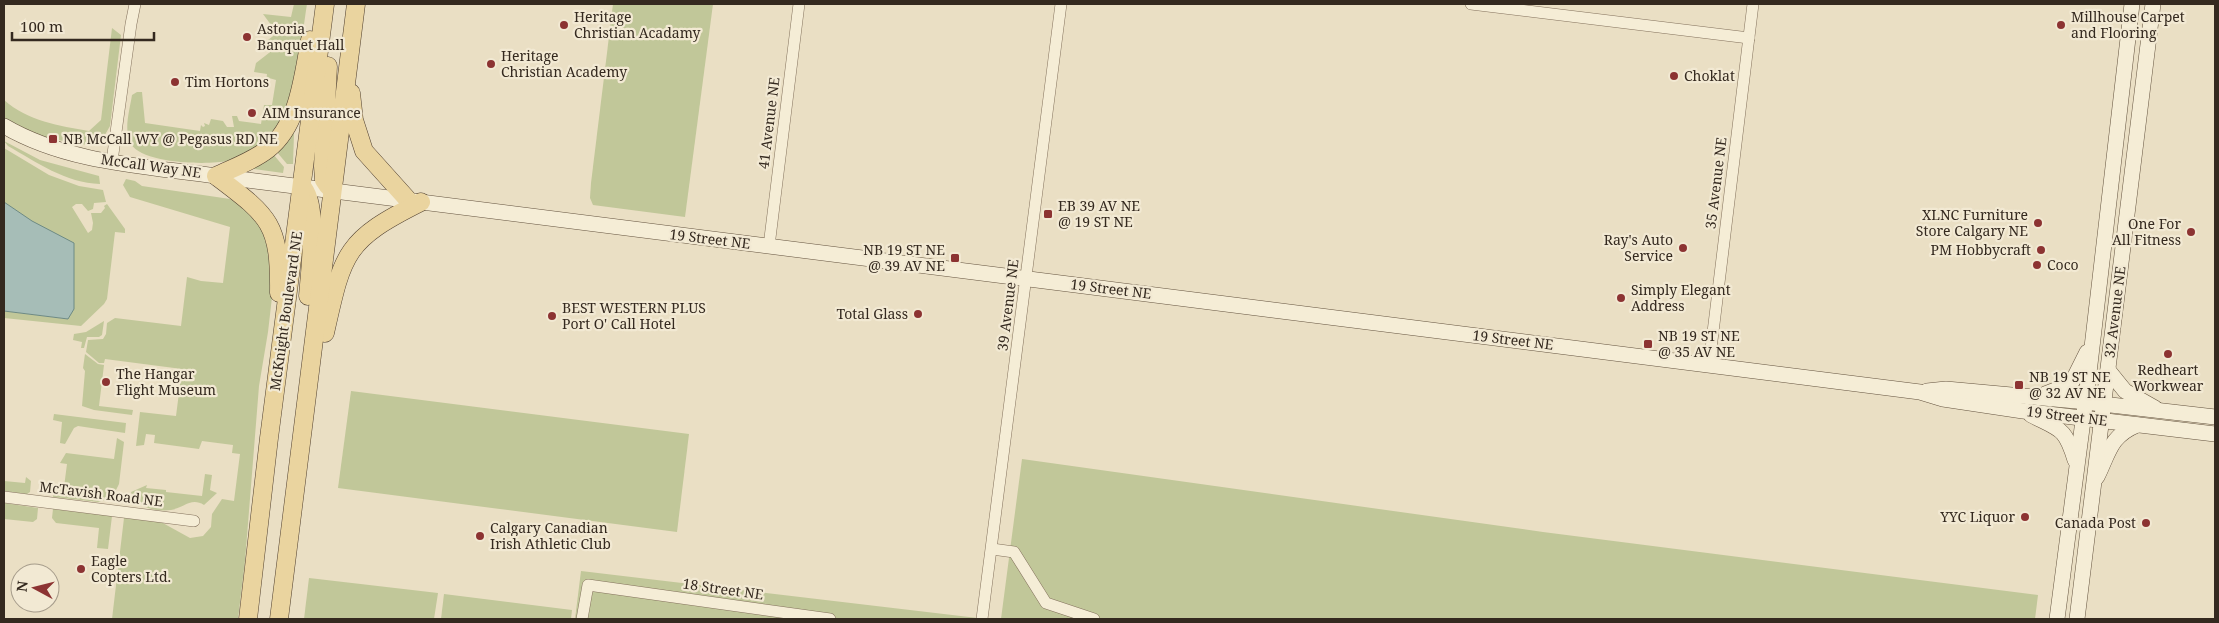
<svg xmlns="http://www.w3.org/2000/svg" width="2219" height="623" font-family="'Noto Serif',serif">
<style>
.green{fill:#c1c799}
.water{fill:#a6bdb7;stroke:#6d8a84}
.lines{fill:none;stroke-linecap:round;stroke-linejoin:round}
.street-casing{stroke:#83715c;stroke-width:12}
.secondary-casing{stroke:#64533f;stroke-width:16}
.primary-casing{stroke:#514030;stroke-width:19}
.street{stroke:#f5edd6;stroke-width:11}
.secondary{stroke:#f5edd6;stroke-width:15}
.primary{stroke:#ead49f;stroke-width:18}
.poi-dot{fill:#8c3332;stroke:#f2e9d3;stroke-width:2}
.labels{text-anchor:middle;stroke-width:4.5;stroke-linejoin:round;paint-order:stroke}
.poi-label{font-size:14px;fill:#34291f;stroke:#f2e9d3;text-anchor:start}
.street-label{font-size:14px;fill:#34291f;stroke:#f2e9d3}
</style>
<rect width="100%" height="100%" fill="#eadfc4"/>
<!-- green -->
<g class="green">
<path d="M294,4H307C301,41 295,115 269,141C259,150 241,158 228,161C207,165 143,164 131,144C123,130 130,109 132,95L137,92H142L145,123L200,131L201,125L203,127L205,126L204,123L209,125L211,119L223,121L227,127H234L232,116H237L239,121L261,124L264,105H272L276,80L269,78L266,82L267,74L254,72L256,63L274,49L268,40L277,33L263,14L291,17Z"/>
<path d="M613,4H713L685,217L593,205L590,198L591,183Z"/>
<path d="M112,28L121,35L110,126L102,140L100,138L88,145L58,140L57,142L17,126L4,118V100C28,121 59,126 89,131L101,120Z"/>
<path d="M290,132L294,134L293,164H287L276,151Z"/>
<path d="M4,141L40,160L99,176L100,184C66,183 36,162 8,146Z"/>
<path d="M4,148L49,175L79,186L103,190L106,202L94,203L93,209L88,211L82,204H76L72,207L88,233L92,230L93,223L91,213H101L105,208L104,206L107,204L125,229V233L115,232L107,299L104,304L81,326L4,318V311L67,319L31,221L4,202Z"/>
<path d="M273,154L284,167L283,173L254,169V165Z"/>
<path d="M126,179L135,181L142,186L230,199L247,209L262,226L275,271L268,332L259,386L245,561L238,619H112L124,518L161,522L190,538L203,536L211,527L212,514L222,499L234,501L240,454L232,453L233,445L202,441L199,449L154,443L155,435L146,434L144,445L136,446L140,412L176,416L182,369L105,359L104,363H99L86,352L88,340L103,339L106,334L107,323L115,318L181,326L187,277L201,281L223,283L230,227L130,197L123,185Z"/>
<path d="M104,321L102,335L99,337H87L84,348H81L82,342L73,340L74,334L86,332Z"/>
<path d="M85,354L98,364L104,365L99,406L133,410L132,415L94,410L82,406L85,371L83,368Z"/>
<path d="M351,391L689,434L677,532L338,488Z"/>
<path d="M54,414L126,423L125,433L78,426L74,428L65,444L60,443L62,422L53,420Z"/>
<path d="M117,438L124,442L119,484L112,498L98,502L53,497L55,486L64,487L67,464L60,463L66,453L114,459Z"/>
<path d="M1022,459L1543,532L2038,595L2035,619H1001Z"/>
<path d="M205,474L212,475L210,490L217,493L204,505C191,497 184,508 171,510C156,512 136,508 131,492L147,485L146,488L166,490V492L202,496Z"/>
<path d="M26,477L31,481L30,492L27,494L4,491V481L25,483Z"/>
<path d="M4,503L38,508L37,519L33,522L4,519Z"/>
<path d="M53,509L112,516L108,549L97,548L99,528L56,523L52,518Z"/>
<path d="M581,571L986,619H575Z"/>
<path d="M309,578L438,593L434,619H304Z"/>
<path d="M444,594L572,610L571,619H441Z"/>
</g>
<!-- water -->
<path class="water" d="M4,202L32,221L74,243V309L68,319L4,311Z"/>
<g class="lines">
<defs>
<g id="street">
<path d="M1471,4L1749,38"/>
<path d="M112,161L131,24L135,4"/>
<path d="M769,246L799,4"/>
<path d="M1709,365L1753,4"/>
<path d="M4,497L194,521"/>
<path d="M992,549L1014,552L1046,603L1094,619"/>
<path d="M582,619L588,585L830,619"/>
<path d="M982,619L1061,4"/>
</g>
<g id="secondary">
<path d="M4,126C67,163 145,166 216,176L1920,392L1943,399L2023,411L2215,434"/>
<path d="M2108,370L2125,391L2155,408"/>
<path d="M1927,391L1946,389L2076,401L2215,417"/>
<path d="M2045,394L2071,384L2087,352"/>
<path d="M2031,415C2060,430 2065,427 2075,460"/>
<path d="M2097,477C2109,453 2110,436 2137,425"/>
<path d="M2057,619L2087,390L2132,4"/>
<path d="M2077,619L2153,4"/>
</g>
<g id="primary">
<path d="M328,66L323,166L324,180L328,186"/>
<path d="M351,93L354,120L364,151L408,200"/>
<path d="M304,189C318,208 310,271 308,296"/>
<path d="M279,293C280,223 269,216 216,176C233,168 253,161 268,149C299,125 303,76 310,40"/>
<path d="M325,333C343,252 345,240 421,202"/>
<path d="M248,619L269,438L325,4"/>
<path d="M279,619L356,4"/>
</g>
</defs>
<!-- street casing -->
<use href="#street" class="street-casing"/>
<!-- secondary casing -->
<use href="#secondary" class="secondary-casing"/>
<!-- primary casing -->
<use href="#primary" class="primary-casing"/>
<!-- street -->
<use href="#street" class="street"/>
<!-- secondary -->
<use href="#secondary" class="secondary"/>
<!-- primary -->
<use href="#primary" class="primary"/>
</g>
<!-- markers -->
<g class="poi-dot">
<circle cx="564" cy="25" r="5"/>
<circle cx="2061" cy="25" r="5"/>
<circle cx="247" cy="37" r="5"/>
<circle cx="491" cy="64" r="5"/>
<circle cx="1674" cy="76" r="5"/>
<circle cx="175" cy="82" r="5"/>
<circle cx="252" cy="113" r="5"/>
<rect x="48" y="134" width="10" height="10" rx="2.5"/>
<rect x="1043" y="209" width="10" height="10" rx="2.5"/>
<circle cx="2038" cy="223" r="5"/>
<circle cx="2191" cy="232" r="5"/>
<circle cx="1683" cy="248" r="5"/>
<circle cx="2041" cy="250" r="5"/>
<rect x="950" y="253" width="10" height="10" rx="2.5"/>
<circle cx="2037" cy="265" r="5"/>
<circle cx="1621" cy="298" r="5"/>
<circle cx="918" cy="314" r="5"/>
<circle cx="552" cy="316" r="5"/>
<rect x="1643" y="339" width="10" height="10" rx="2.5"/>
<circle cx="2168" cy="354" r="5"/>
<circle cx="106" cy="382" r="5"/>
<rect x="2014" y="380" width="10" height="10" rx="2.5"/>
<circle cx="2025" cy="517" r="5"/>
<circle cx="2146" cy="523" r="5"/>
<circle cx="480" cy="536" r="5"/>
<circle cx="81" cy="569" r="5"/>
</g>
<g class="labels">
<!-- poi labels -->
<g class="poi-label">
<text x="574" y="22">Heritage<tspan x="574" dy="16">Christian Acadamy</tspan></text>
<text x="2071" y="22">Millhouse Carpet<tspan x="2071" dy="16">and Flooring</tspan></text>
<text x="257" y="34">Astoria<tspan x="257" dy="16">Banquet Hall</tspan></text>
<text x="501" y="61">Heritage<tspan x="501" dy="16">Christian Academy</tspan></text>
<text x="1684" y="81">Choklat</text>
<text x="185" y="87">Tim Hortons</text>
<text x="262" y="118">AIM Insurance</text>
<text x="63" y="144">NB McCall WY @ Pegasus RD NE</text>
<text x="1058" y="211">EB 39 AV NE<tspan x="1058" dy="16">@ 19 ST NE</tspan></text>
<text x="2028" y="220" text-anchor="end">XLNC Furniture<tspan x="2028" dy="16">Store Calgary NE</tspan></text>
<text x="2181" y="229" text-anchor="end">One For<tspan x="2181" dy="16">All Fitness</tspan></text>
<text x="1673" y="245" text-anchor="end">Ray's Auto<tspan x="1673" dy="16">Service</tspan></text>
<text x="945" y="255" text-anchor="end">NB 19 ST NE<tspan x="945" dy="16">@ 39 AV NE</tspan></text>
<text x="2031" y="255" text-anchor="end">PM Hobbycraft</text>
<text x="2047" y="270">Coco</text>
<text x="1631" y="295">Simply Elegant<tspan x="1631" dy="16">Address</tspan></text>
<text x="562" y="313">BEST WESTERN PLUS<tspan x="562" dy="16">Port O' Call Hotel</tspan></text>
<text x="908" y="319" text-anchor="end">Total Glass</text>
<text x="1658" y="341">NB 19 ST NE<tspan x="1658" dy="16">@ 35 AV NE</tspan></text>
<text x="2168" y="375" text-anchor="middle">Redheart<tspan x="2168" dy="16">Workwear</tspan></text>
<text x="116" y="379">The Hangar<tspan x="116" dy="16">Flight Museum</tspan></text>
<text x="2029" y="382">NB 19 ST NE<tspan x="2029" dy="16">@ 32 AV NE</tspan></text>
<text x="2015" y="522" text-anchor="end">YYC Liquor</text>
<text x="2136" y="528" text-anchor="end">Canada Post</text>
<text x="490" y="533">Calgary Canadian<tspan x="490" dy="16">Irish Athletic Club</tspan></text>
<text x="91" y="566">Eagle<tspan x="91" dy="16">Copters Ltd.</tspan></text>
</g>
<!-- street labels -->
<g class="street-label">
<text transform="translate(769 123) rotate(-83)" y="5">41 Avenue NE</text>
<text transform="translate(151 166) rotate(8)" y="5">McCall Way NE</text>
<text transform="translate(1716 183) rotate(-83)" y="5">35 Avenue NE</text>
<text transform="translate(710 239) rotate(7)" y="5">19 Street NE</text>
<text transform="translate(1111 289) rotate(7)" y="5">19 Street NE</text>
<text transform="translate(1008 305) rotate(-83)" y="5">39 Avenue NE</text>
<text transform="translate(286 311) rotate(-82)" y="5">McKnight Boulevard NE</text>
<text transform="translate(2115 312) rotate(-83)" y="5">32 Avenue NE</text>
<text transform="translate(1513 340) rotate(7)" y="5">19 Street NE</text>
<text transform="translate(2067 416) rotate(7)" y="5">19 Street NE</text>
<text transform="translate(101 494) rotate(7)" y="5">McTavish Road NE</text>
<text transform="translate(723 589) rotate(8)" y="5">18 Street NE</text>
</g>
</g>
<!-- border -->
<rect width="2219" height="623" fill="none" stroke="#34291f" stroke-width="10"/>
<!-- north arrow -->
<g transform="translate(35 588) rotate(277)"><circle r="24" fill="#f2e9d3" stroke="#a69c8b"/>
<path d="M0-4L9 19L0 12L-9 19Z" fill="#8c3332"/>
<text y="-8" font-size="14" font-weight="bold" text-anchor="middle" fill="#34291f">N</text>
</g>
<!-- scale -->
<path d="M12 32v8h142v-8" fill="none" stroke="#34291f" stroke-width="2.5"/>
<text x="20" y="32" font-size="15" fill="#34291f" stroke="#f2e9d3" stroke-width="4" paint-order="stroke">100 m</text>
</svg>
